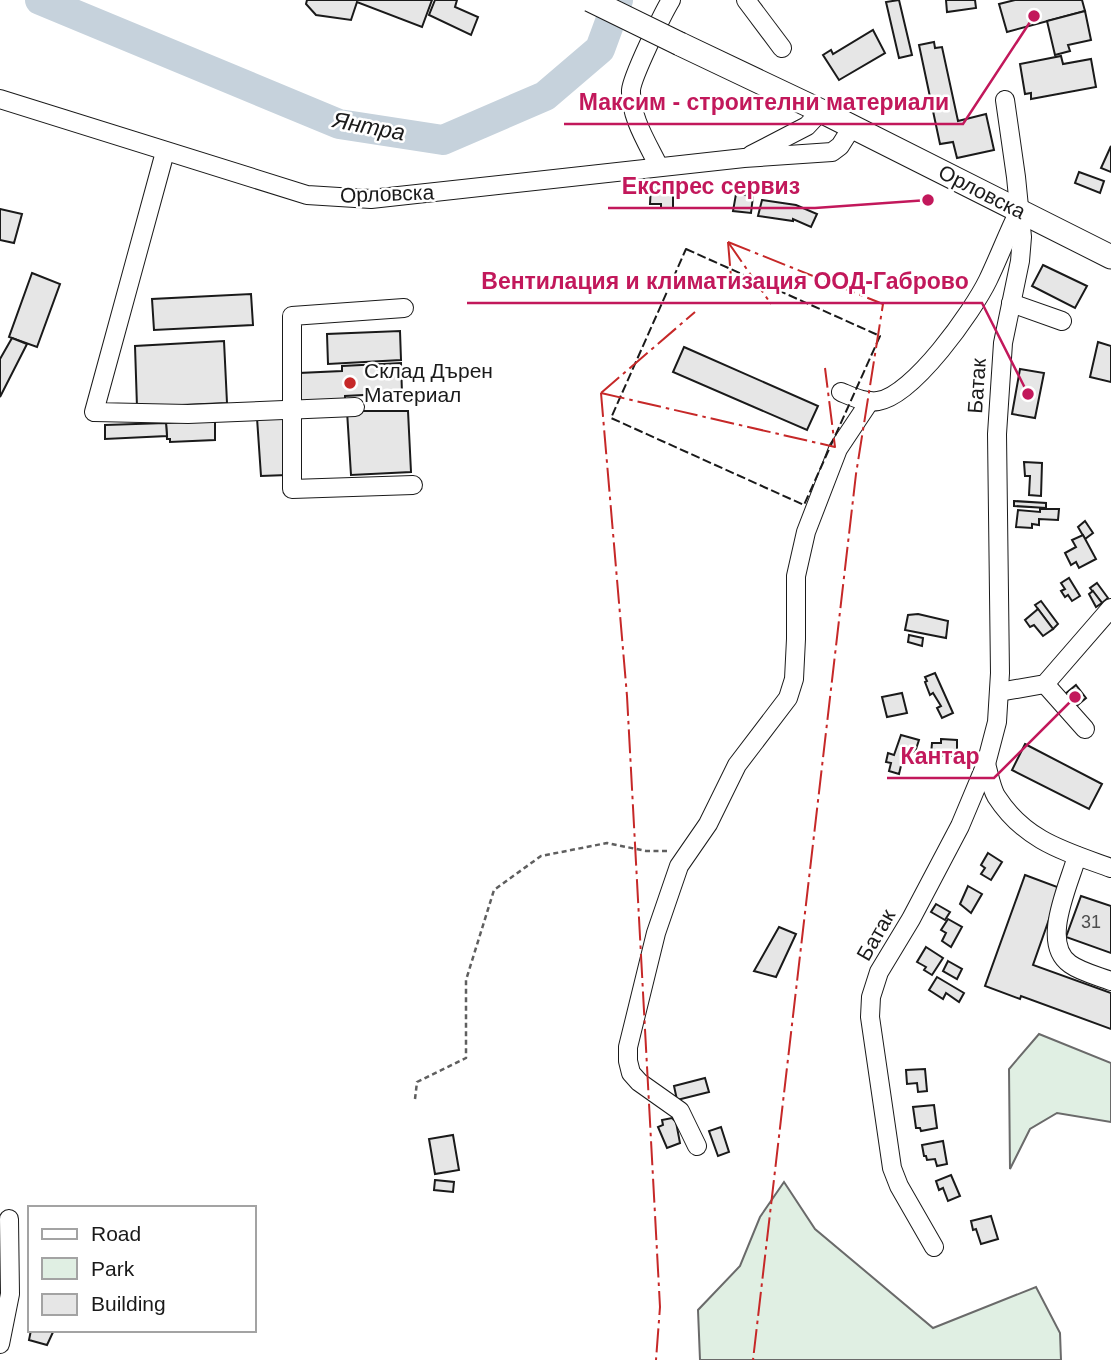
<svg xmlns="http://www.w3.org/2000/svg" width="1111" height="1360" font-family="Helvetica,sans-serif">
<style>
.green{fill:#e0efe3;stroke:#6a6a6a;stroke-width:2}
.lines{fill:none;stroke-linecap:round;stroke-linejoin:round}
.river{stroke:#c6d2dc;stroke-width:30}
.building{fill:#e6e6e6;stroke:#1a1a1a;stroke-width:2}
.minor-casing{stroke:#1a1a1a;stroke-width:20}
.major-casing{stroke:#1a1a1a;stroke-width:25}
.path{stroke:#5f5f5f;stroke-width:2.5;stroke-dasharray:5 3.5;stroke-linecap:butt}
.minor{stroke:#fff;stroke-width:18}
.major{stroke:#fff;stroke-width:23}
.major-bridge-casing{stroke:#1a1a1a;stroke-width:25;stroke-linecap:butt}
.major-bridge{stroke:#fff;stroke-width:23}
.fence{stroke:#1a1a1a;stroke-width:2;stroke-dasharray:9 3.5;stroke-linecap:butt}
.power{stroke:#c62828;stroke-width:2;stroke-dasharray:24 5 3.5 5;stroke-linecap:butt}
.poi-dot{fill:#c62828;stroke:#fff;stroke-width:2.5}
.labels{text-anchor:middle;stroke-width:5;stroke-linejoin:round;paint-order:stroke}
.number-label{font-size:18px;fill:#4d4d4d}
.street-label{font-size:21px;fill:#1a1a1a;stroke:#fff}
.poi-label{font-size:21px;fill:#1a1a1a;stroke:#fff;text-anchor:start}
.water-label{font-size:23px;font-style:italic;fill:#1a1a1a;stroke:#fff}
.leader{fill:none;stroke:#c2185b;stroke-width:2.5}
.callout-dot{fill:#c2185b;stroke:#fff;stroke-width:2.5}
.callout-label{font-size:23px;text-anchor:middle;font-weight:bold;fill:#c2185b;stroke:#fff;stroke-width:5;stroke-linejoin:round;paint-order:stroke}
</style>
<rect width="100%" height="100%" fill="#fff"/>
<!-- green -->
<g class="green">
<path d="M1039,1034L1111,1063V1122L1057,1113L1030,1129L1010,1169L1009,1069Z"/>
<path d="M784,1182L815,1229L933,1328L1036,1287L1060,1333L1061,1360H700L698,1310L740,1266L760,1217Z"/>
</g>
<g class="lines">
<!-- river -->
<path class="river" d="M40,0L339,124L443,140L545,96L600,49L618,0"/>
</g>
<!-- building -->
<g class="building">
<path d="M307,0H432L422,27L357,2L351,20L316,15L306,4Z"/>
<path d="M435,0H457L455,7L478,17L471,35L429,15Z"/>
<path d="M899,0L912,55L899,58L886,2Z"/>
<path d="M946,0H975L976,8L947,12Z"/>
<path d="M1015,0H1082L1085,11L1007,32L999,4Z"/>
<path d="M1085,11L1091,40L1068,45L1070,51L1055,55L1047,21Z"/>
<path d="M873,30L885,53L839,80L823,55L831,50L833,54Z"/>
<path d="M934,42L935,48L942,47L958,121L986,114L994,150L957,158L953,142L940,144L919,45Z"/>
<path d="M1061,56L1063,64L1091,59L1096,87L1031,99V93L1025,94L1020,64Z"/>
<path d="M1111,146V172L1101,168Z"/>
<path d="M1079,172L1104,181L1100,193L1075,183Z"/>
<path d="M651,186L673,187V208H661V204H650Z"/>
<path d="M736,194L753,196L751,213L733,211Z"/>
<path d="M762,200L796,205L817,214L811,227L793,219V221L758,216Z"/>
<path d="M0,209L22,214L14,243L0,240Z"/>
<path d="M1043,265L1087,286L1075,308L1032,286Z"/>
<path d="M32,273L60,284L37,347L9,337Z"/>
<path d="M251,294L253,325L154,330L152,299Z"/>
<path d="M400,331L401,360L328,364L327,334Z"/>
<path d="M12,338L27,344L0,397V359Z"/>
<path d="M224,341L227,403L137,407L135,346Z"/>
<path d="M1098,342L1111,346V382L1090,377Z"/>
<path d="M684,347L818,406L807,430L673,372Z"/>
<path d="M401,363L402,393L345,396V401L300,403L299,373L342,371V366Z"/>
<path d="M1020,369L1044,373L1035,418L1012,414Z"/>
<path d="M347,411H408L411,472L351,475Z"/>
<path d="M257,418H284L287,475L261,476Z"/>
<path d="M215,420V440L170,442V439H167L166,423Z"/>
<path d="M166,423L167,436L105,439V425Z"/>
<path d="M1024,462L1042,463L1041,496L1029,495L1030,476H1025Z"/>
<path d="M1014,501L1046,503V508L1014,506Z"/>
<path d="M1040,509H1059L1058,520L1039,519V525L1032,524V528L1016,527L1018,510L1040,512Z"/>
<path d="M1085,521L1093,533L1085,539L1078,527Z"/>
<path d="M1083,535L1096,559L1079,568L1076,562L1071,565L1065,553L1076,547L1072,540Z"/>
<path d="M1069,578L1080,596L1072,601L1068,595L1065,597L1061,591L1065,589L1061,583Z"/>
<path d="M1097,583L1108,598L1102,603L1090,588Z"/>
<path d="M1093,591L1102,603L1096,607L1089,594Z"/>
<path d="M1041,601L1058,624L1053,629L1035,605Z"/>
<path d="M1038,609L1053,629L1043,636L1034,625L1030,627L1025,620Z"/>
<path d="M918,614L948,621L946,638L905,630L908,615Z"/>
<path d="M909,635L923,638L922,646L908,642Z"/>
<path d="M935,673L953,713L942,718L937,708L941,706L933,693L930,695L925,682L927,681L925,677Z"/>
<path d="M1076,685L1086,698L1074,708L1064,695Z"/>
<path d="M902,693L907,713L887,717L882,697Z"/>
<path d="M901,735L919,740L915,752L905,749L899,774L889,771L891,763L886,762L888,753L894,755Z"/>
<path d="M941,739L957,740V756L931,755L932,743H941Z"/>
<path d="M1025,744L1102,784L1089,809L1012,770Z"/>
<path d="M988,853L1002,862L991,880L981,874L985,868L981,865Z"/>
<path d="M1025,875L1060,888L1033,965L1111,993V1029L1021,996L1020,999L985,986Z"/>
<path d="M968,886L982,894L971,913L960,904Z"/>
<path d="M1081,896L1111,906V953L1066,937Z"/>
<path d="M936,904L950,912L945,920L931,912Z"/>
<path d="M948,919L962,927L951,947L942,941L946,933L941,930Z"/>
<path d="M779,927L796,934L776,977L754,971Z"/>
<path d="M926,947L943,958L932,975L924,970L926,967L917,962Z"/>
<path d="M948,961L962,969L957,979L943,971Z"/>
<path d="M937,977L964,993L959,1002L946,993L943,999L929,990Z"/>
<path d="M925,1069L927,1091L918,1092L917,1083L907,1084L906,1070Z"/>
<path d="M705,1078L709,1092L677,1100L674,1086Z"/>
<path d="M934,1105L937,1128L921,1131L920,1128H916L913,1107Z"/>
<path d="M672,1118L676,1122L680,1143L667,1148L658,1127L663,1125L662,1120Z"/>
<path d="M721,1127L729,1152L718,1156L709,1131Z"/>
<path d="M453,1135L459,1170L435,1174L429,1139Z"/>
<path d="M943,1141L947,1164L937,1166L935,1159L927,1160L926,1156H924L922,1145Z"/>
<path d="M951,1175L960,1196L948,1201L943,1188L939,1190L936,1181Z"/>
<path d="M435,1180L454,1182L453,1192L434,1190Z"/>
<path d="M991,1216L998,1239L981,1244L976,1229L973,1230L971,1221Z"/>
<path d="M31,1330H54L47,1345L29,1340Z"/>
</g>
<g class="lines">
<defs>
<g id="minor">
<path d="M746,0L782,48"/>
<path d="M0,99L307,195L371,199L744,158L832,152L840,146L852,127"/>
<path d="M165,152L94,412L188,414L355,407"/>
<path d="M751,155L807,126L821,111"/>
<path d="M659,167C648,144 630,117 631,90C632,77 663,13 671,0"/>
<path d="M1011,303L1062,321"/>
<path d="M404,308L292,316V489L413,485"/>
<path d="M841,392C853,397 865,403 878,401C913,396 973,311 988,280C999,257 1008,233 1019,211"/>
<path d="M1045,684L1085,729"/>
<path d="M999,692L1045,684L1111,608"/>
<path d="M986,764C989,774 991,787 996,796C1025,841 1064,851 1111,868"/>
<path d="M1077,856C1069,885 1040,943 1070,964C1081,972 1098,976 1111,981"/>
<path d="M697,1146L680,1111L639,1082L631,1073L628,1061V1047L656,933L679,866L708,824L737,765L788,698L794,679L796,639V576L806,532L838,449L870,401"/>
<path d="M934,1247L899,1186L892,1168L870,1017L871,997L879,972L911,919L960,826L986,764L997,722L1000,673L997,434L1003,343L1020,261L1022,237L1016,177L1005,100"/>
<path d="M0,1344L10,1294L9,1219"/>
</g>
<path id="major" d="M680,44L821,111L1111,257"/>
</defs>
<!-- minor casing -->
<use href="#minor" class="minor-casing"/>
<!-- major casing -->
<use href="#major" class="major-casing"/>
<!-- path -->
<path class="path" d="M415,1099L417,1082L466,1058V980L494,890L541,856L607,843L646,851H668"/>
<!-- minor -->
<use href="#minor" class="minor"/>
<!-- major -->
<use href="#major" class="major"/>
<defs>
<path id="major-bridge" d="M590,0L680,44"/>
</defs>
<!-- major-bridge casing -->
<use href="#major-bridge" class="major-bridge-casing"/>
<!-- major-bridge -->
<use href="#major-bridge" class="major-bridge"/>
<!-- fence -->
<path class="fence" d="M686,249L880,336L804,505L611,418Z"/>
<!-- power -->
<g class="power">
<path d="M728,242L883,304L856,474L753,1360"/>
<path d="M728,242L771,304"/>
<path d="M728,242L732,289"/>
<path d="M601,393L627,696L660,1307L656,1360"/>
<path d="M601,393L835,447L825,368"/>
<path d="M601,393L695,312"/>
</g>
</g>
<!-- markers -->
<circle class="poi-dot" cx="350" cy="383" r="7"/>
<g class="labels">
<!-- number labels -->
<g class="number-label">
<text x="1091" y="928">31</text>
</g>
<!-- street labels -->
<g class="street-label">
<text transform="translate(982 192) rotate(27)" y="7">Орловска</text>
<text transform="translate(387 194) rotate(-2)" y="7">Орловска</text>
<text transform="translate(977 386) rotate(-86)" y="7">Батак</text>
<text transform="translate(876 935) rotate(-60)" y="7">Батак</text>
</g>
<!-- poi labels -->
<g class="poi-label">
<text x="364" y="378">Склад Дърен<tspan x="364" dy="24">Материал</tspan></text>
</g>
<!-- water labels -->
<g class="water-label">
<text transform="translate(369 126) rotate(11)" y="8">Янтра</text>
</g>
</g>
<!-- callouts -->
<path class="leader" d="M1034 16L963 124H564M928 200L815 208H608M1028 394L982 303H467M1075 697L994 778H887"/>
<g class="callout-dot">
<circle cx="1034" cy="16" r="7"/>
<circle cx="928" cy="200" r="7"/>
<circle cx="1028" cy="394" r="7"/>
<circle cx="1075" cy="697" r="7"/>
</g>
<g class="callout-label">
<text x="764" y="110">Максим - строителни материали</text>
<text x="711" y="194">Експрес сервиз</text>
<text x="725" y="289">Вентилация и климатизация ООД-Габрово</text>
<text x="940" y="764">Кантар</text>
</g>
<!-- legend -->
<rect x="28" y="1206" width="228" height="126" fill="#ffffff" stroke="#a3a3a3" stroke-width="2"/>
<rect x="42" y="1229" width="35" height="10" fill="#ffffff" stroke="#a3a3a3" stroke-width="2"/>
<text x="91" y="1241" font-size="21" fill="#1a1a1a">Road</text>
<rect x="42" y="1258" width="35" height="21" fill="#e0efe3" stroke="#a3a3a3" stroke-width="2"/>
<text x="91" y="1276" font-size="21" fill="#1a1a1a">Park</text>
<rect x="42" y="1294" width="35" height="21" fill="#e6e6e6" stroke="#a3a3a3" stroke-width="2"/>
<text x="91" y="1311" font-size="21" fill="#1a1a1a">Building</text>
</svg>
